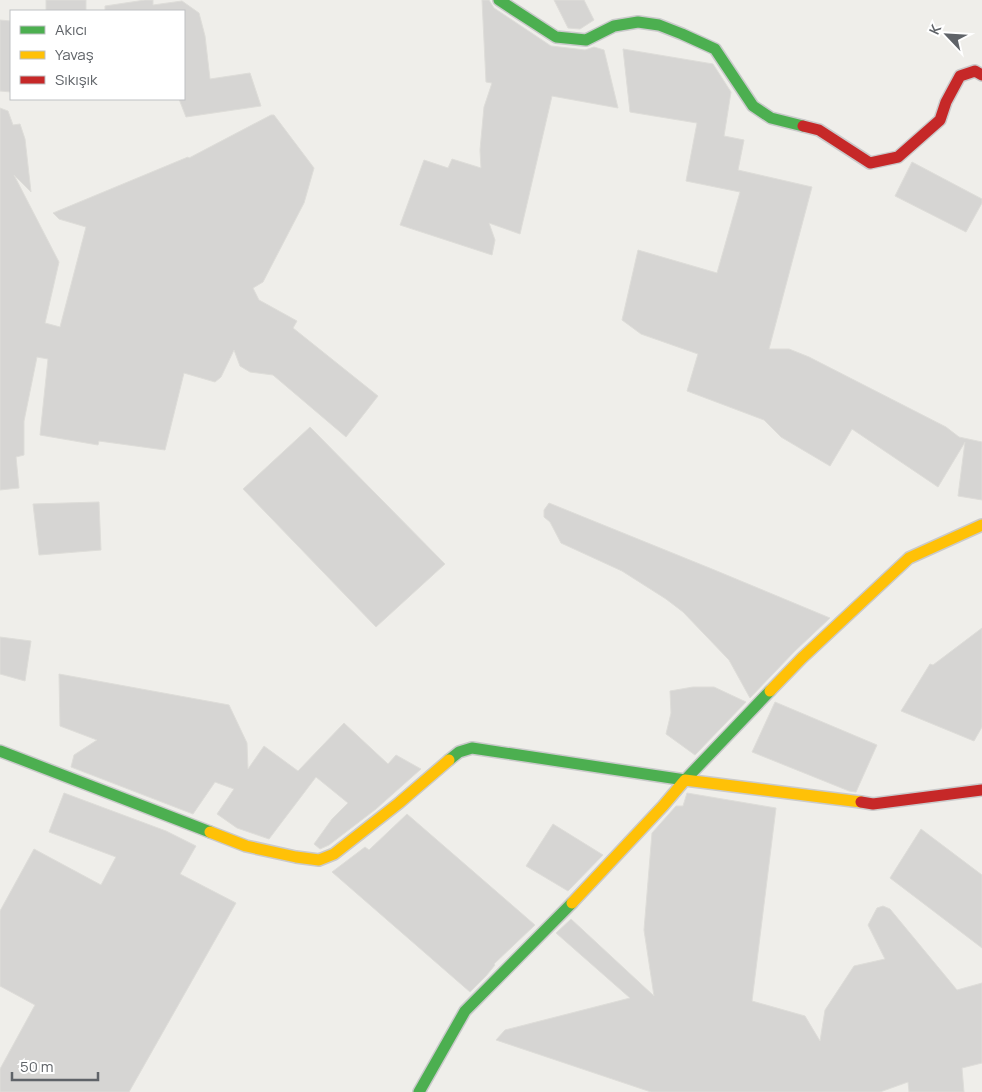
<svg xmlns="http://www.w3.org/2000/svg" width="982" height="1092" font-family="Manrope,sans-serif">
<style>
.building{fill:#d6d5d3;stroke:#deddd9}
.lines{fill:none;stroke-linecap:round;stroke-linejoin:round}
.fast-casing{stroke:#cacacb;stroke-width:14}
.slow-casing{stroke:#cacacb;stroke-width:14}
.jam-casing{stroke:#cacacb;stroke-width:14}
.fast{stroke:#4caf50;stroke-width:11}
.slow{stroke:#ffc107;stroke-width:11}
.jam{stroke:#c62828;stroke-width:11}
</style>
<rect width="100%" height="100%" fill="#efeeea"/>
<!-- building -->
<g class="building">
<rect x="46" y="0" width="40" height="11"/>
<path d="M145,0H153V5L182,1L199,13L205,36L210,79L250,73L261,106L186,117L179,99H184V11H105V6Z"/>
<path d="M482,0H489L494,8L551,46L585,50L594,47L604,50L618,108L552,96L520,234L489,223L495,240L492,255L400,225L424,160L448,168L452,159L481,168L480,150L484,107L492,83L486,82Z"/>
<path d="M554,0H584L594,20L580,29L568,28Z"/>
<path d="M0,20L11,21V92L0,91Z"/>
<path d="M623,49L713,64L731,92L724,136L744,140L738,170L812,187L769,349H789L809,357L946,427L959,437L982,442V500L958,496L965,442L938,487L852,429L830,466L781,437L764,420L687,391L698,354L641,334L622,320L638,250L717,273L740,192L686,181L697,123L630,112Z"/>
<path d="M0,108L8,111L13,125L20,124L25,139L31,192L14,175L59,262L45,323L60,327L86,227L59,219L53,213L188,157L189,158L271,115H274L314,168L304,203L263,282L253,288L259,300L297,321L293,328L378,396L346,437L273,375L250,372L240,366L234,350L221,377L215,382L184,373L165,450L99,441L98,445L40,435L48,359L37,357L24,421V455L16,457L19,488L0,490Z"/>
<path d="M912,162L982,199V203L966,232L895,196Z"/>
<path d="M310,427L445,564L376,627L243,489Z"/>
<path d="M99,502L101,550L39,555L33,504Z"/>
<path d="M549,503L712,569L830,618L795,651L750,698L729,660L683,612L666,599L622,571L561,543L550,522L544,517V510Z"/>
<path d="M982,628V727L974,741L901,711L930,664L933,665Z"/>
<path d="M0,637L31,641L25,681L0,674Z"/>
<path d="M59,674L229,705L247,743L248,769L264,746L298,771L344,723L388,764L396,755L421,769L376,809L329,845L320,849L314,844L332,819L348,803L316,777L269,839L237,828L217,814L234,789L215,782L193,814L71,767L74,755L97,740L60,726Z"/>
<path d="M693,687H714L746,702L695,755L666,734L671,713L670,691Z"/>
<path d="M775,702L877,745L856,792L849,791L752,752Z"/>
<path d="M64,793L166,831L196,846L180,874L236,903L129,1092H0V1069L35,1005L0,986V911L34,849L101,885L116,857L49,832Z"/>
<path d="M687,793L776,808L752,1001L805,1016L820,1041L825,1010L854,966L885,959L868,925L877,908L883,906L890,909L957,990L982,983V1063L962,1068L964,1092H909L908,1082L880,1092H651L496,1040L505,1030L630,998L556,933L571,919L654,996L644,930L652,833L676,806H683Z"/>
<path d="M407,814L535,925L494,964L495,965L486,976L470,992L332,872L365,847L369,850Z"/>
<path d="M553,824L603,855L568,891L526,866Z"/>
<path d="M921,829L982,875V948L890,878Z"/>
</g>
<g class="lines">
<defs>
<g id="fast">
<path d="M499,0L556,37L586,40L614,26L638,22L659,25L682,34L715,49L753,106L771,118L803,126"/>
<path d="M0,751L210,832"/>
<path d="M449,760L459,752L472,748L685,780L770,691"/>
<path d="M419,1092L465,1011L572,903"/>
</g>
<g id="slow">
<path d="M770,691L802,658L909,558L982,525"/>
<path d="M210,832L246,846L296,857L319,860L334,854L399,803L449,760"/>
<path d="M572,903L663,806L685,780L861,802"/>
</g>
<g id="jam">
<path d="M803,126L819,130L870,163L898,157L940,120L946,102L960,76L975,71L982,75"/>
<path d="M861,802L873,804L982,790"/>
</g>
</defs>
<!-- fast casing -->
<use href="#fast" class="fast-casing"/>
<!-- slow casing -->
<use href="#slow" class="slow-casing"/>
<!-- jam casing -->
<use href="#jam" class="jam-casing"/>
<!-- fast -->
<use href="#fast" class="fast"/>
<!-- slow -->
<use href="#slow" class="slow"/>
<!-- jam -->
<use href="#jam" class="jam"/>
</g>
<!-- legend -->
<rect x="10" y="10" width="175" height="90" fill="#ffffff" stroke="#bfc1c3"/>
<rect x="20" y="26" width="25" height="8" fill="#4caf50" stroke="#bfc1c3"/>
<text x="55" y="35" font-size="15" fill="#5f6368">Akıcı</text>
<rect x="20" y="51" width="25" height="8" fill="#ffc107" stroke="#bfc1c3"/>
<text x="55" y="60" font-size="15" fill="#5f6368">Yavaş</text>
<rect x="20" y="76" width="25" height="8" fill="#c62828" stroke="#bfc1c3"/>
<text x="55" y="85" font-size="15" fill="#5f6368">Sıkışık</text>
<!-- north arrow -->
<g transform="translate(947 35) rotate(295)" stroke="#ffffff" stroke-width="4" paint-order="stroke">
<path d="M0-4L9 19L0 12L-9 19Z" fill="#5f6368"/>
<text y="-8" font-size="14" font-weight="bold" text-anchor="middle" fill="#5f6368">K</text>
</g>
<!-- scale -->
<path d="M12 1072v8h86v-8" fill="none" stroke="#5f6368" stroke-width="2.5"/>
<text x="20" y="1072" font-size="15" fill="#5f6368" stroke="#ffffff" stroke-width="4" paint-order="stroke">50 m</text>
</svg>
